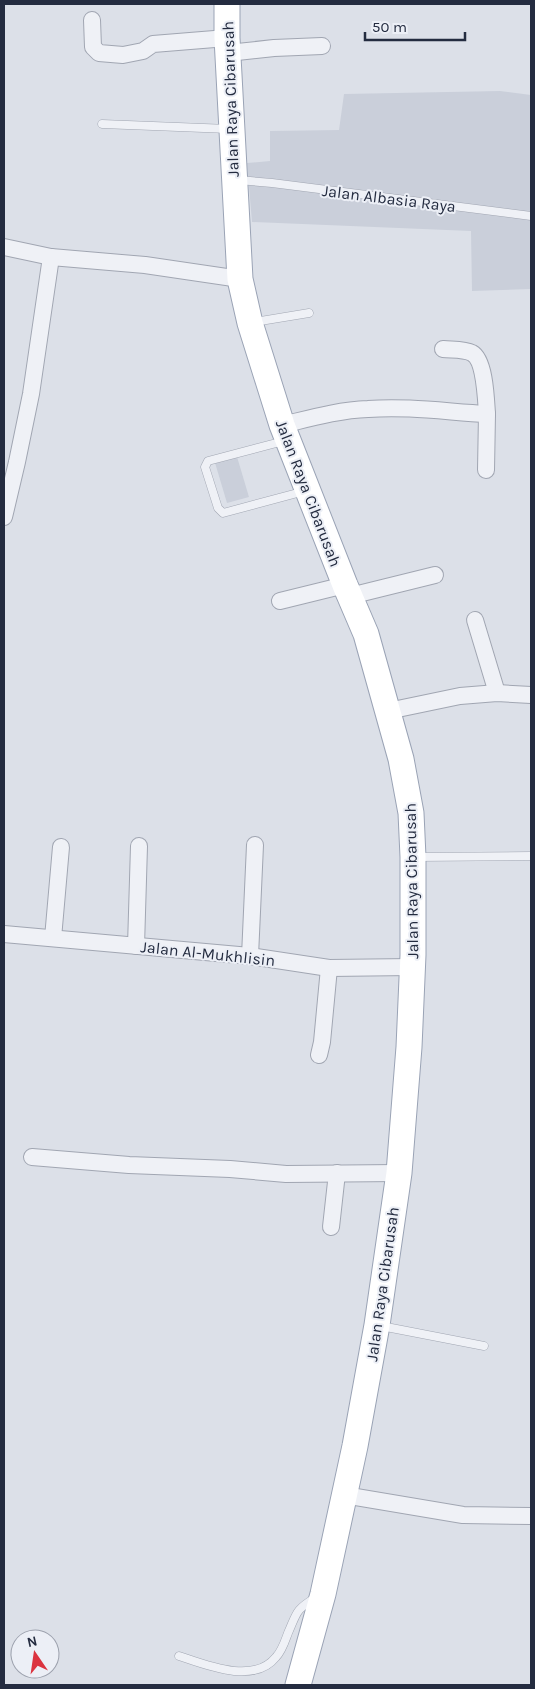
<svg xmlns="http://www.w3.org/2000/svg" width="535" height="1689" font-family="Karla,sans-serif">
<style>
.built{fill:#cacfda}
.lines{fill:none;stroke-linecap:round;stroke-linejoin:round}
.lane-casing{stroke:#a1a6b2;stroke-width:9}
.street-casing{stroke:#a1a6b2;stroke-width:18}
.primary-casing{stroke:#9aa3b5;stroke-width:27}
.lane{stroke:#eff1f6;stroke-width:8}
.street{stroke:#eff1f6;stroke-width:16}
.primary{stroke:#fff;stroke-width:25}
.labels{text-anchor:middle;stroke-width:4;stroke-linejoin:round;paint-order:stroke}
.street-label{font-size:16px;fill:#242c40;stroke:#eceff6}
</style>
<rect width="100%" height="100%" fill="#dce0e8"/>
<!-- built -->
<g class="built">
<path d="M500,91L531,95V289L472,291L471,231L252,222L247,163L270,161V131L339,130L344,94Z"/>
<path d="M235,450L249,497L227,503L213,456Z"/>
</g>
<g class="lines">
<defs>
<g id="lane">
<path d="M102,124L229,129"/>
<path d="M238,180L272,183L531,216"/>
<path d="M254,322L309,313"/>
<path d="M284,441L208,461L205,467L218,508L223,513L305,491"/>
<path d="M415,857L531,856"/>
<path d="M381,1326L484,1346"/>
<path d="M179,1656C206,1665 254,1685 276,1657C282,1651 285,1641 288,1633C297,1613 295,1610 315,1598"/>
</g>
<g id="street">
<path d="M92,20L93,47L99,53L123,55L143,51L153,44L227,38"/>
<path d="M228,53L274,48L322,46"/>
<path d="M4,247L51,257L145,265L240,279"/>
<path d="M443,349C452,350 464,349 472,353C485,360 486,400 487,414"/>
<path d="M282,425C311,418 339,410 368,409C408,406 448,412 487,414L486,470"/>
<path d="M4,517L17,462L31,394L51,257"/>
<path d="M350,596L435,575"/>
<path d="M280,601L345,585"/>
<path d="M475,620L497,693"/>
<path d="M388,711L460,696L497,693L531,695"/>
<path d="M4,934L250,956L329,968L412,967"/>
<path d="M53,938L61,847"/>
<path d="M136,946L139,846"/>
<path d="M250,956L255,845"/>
<path d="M319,1055L322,1042L329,968"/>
<path d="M32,1157L129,1165L230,1169L286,1174L399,1173"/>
<path d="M331,1227L337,1173"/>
<path d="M344,1495L463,1515L531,1516"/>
</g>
<path id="primary" d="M227,4V38L240,279L250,323L282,425L345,585L366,634L401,759L411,813L413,857V955L409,1047L399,1173L377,1325L355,1446L323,1594L298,1685"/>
</defs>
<!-- lane casing -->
<use href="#lane" class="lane-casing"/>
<!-- street casing -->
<use href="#street" class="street-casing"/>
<!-- primary casing -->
<use href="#primary" class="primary-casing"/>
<!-- lane -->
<use href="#lane" class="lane"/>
<!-- street -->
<use href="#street" class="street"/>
<!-- primary -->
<use href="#primary" class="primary"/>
</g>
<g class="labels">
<!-- street labels -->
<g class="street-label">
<text transform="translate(230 99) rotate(-92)" y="6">Jalan Raya Cibarusah</text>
<text transform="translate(389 198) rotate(7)" y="6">Jalan Albasia Raya</text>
<text transform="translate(309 493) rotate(69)" y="6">Jalan Raya Cibarusah</text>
<text transform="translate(411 881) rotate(-91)" y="6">Jalan Raya Cibarusah</text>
<text transform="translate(208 953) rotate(6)" y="6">Jalan Al-Mukhlisin</text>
<text transform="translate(382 1284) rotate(-82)" y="6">Jalan Raya Cibarusah</text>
</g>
</g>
<!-- border -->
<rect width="535" height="1689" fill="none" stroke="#242c40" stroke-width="10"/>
<!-- north arrow -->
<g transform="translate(35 1654) rotate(347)"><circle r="24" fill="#eceff6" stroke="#9ca1ad"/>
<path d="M0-4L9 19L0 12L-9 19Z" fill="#db333f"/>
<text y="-8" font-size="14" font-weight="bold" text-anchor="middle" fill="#242c40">N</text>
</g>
<!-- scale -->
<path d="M365 32v8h100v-8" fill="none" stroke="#242c40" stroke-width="2.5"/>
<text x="372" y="32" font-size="15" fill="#242c40" stroke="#eceff6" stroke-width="4" paint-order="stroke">50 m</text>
</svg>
